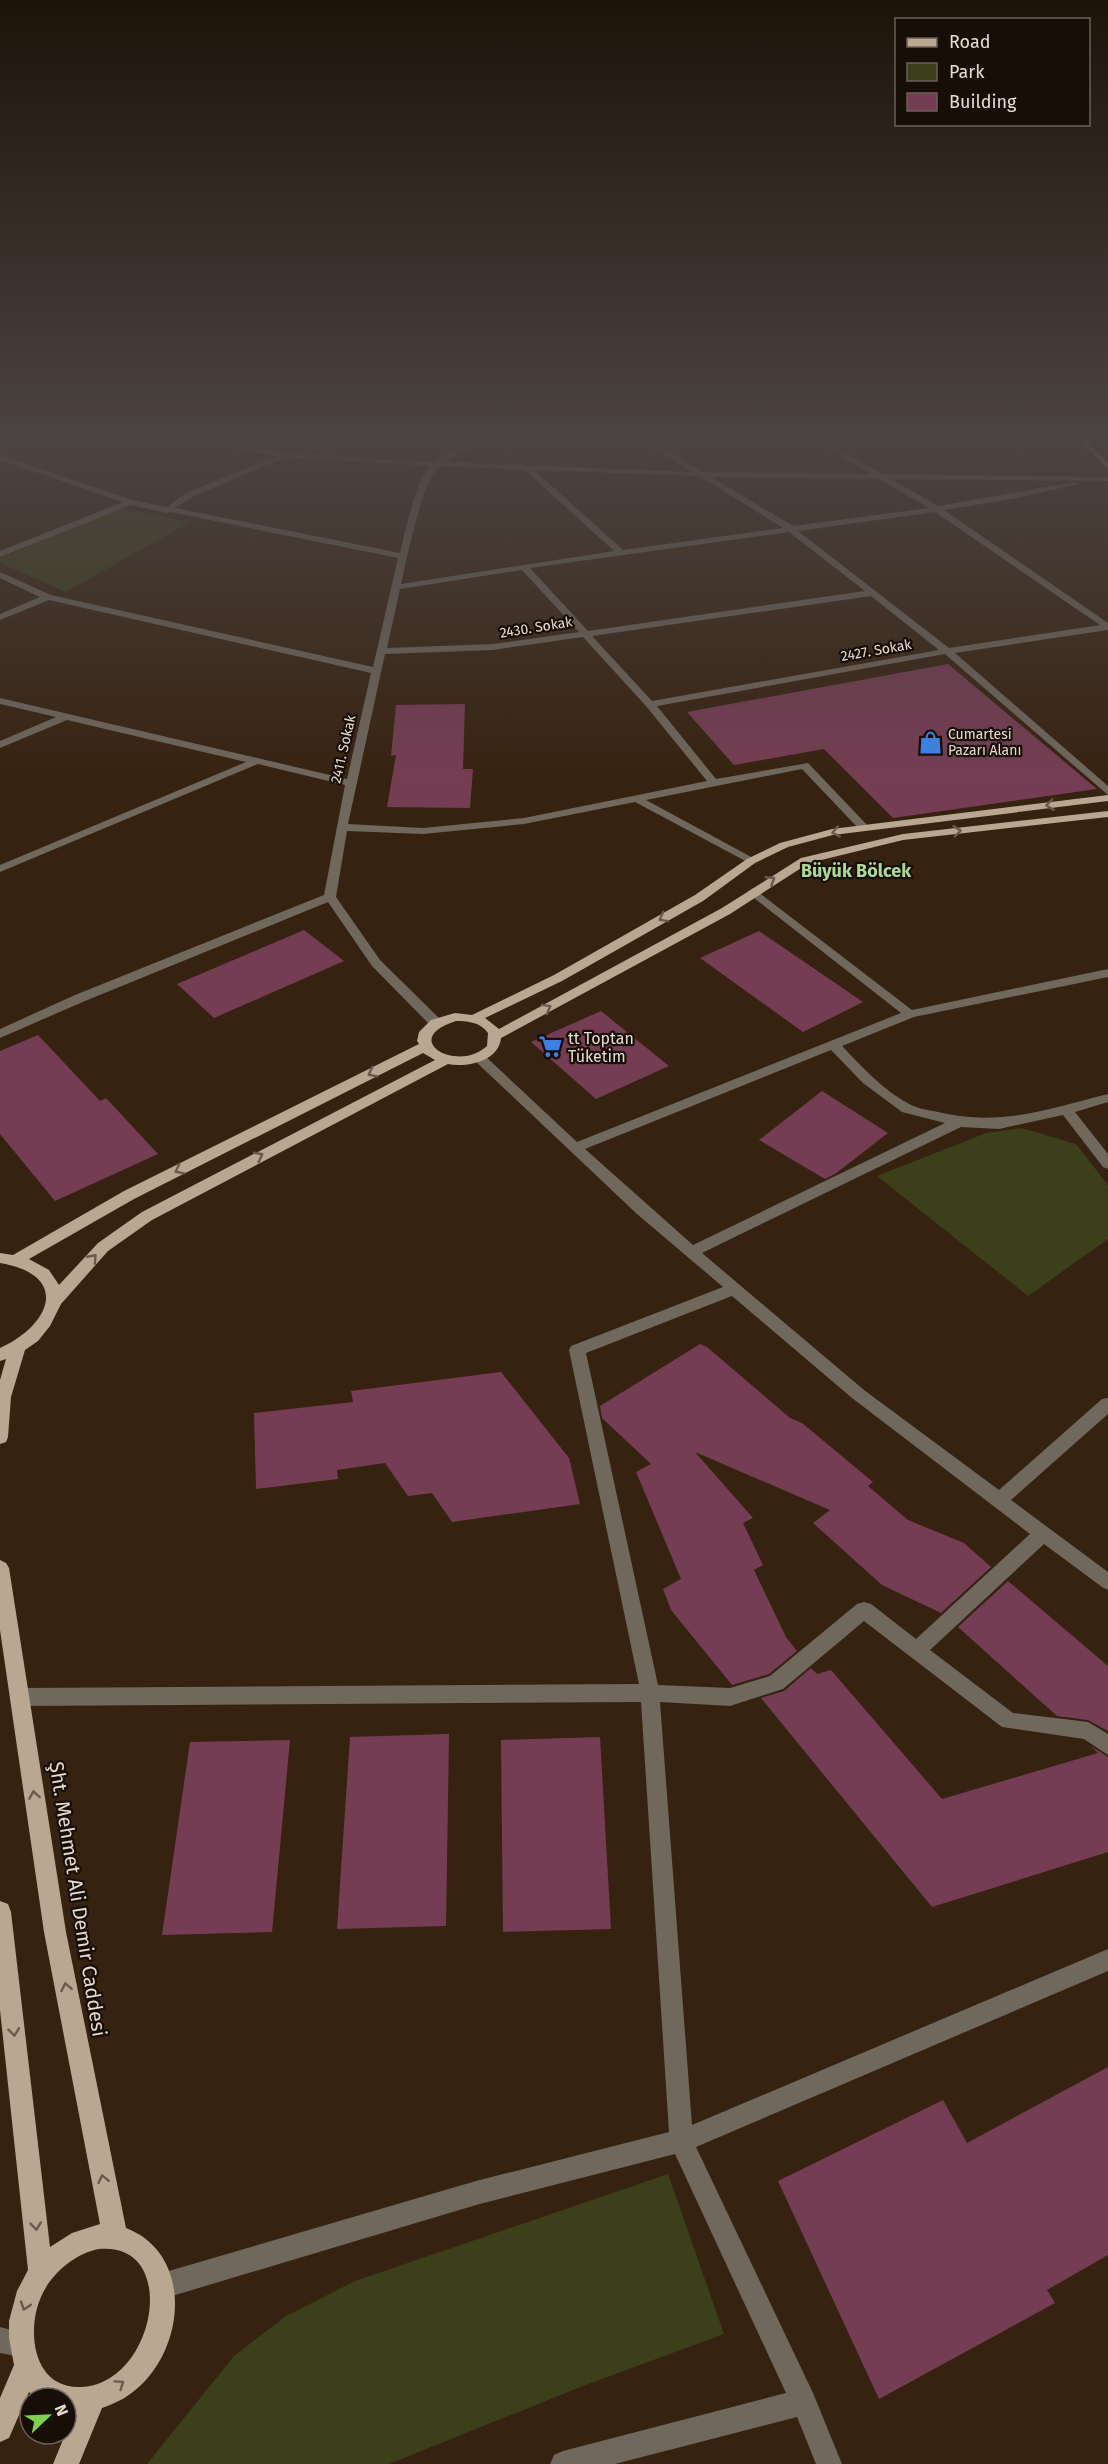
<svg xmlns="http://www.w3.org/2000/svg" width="1108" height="2464" font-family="'Fira Sans',sans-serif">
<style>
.green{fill:#3b3f1a}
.building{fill:#753d53}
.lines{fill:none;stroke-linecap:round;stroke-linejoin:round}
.minor{fill:#70675d;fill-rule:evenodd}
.major{fill:#b9a792;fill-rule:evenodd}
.oneway{stroke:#685a4c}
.labels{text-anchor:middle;stroke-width:4.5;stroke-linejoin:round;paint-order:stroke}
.far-street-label{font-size:14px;fill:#e9dbd0;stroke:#170e07}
.far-poi-label{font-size:14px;fill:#e9dbd0;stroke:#170e07;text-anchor:start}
.poi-label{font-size:16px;fill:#e9dbd0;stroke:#170e07;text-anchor:start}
.far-district-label{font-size:18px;font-weight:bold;fill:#add997;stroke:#170e07}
.near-street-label{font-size:20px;fill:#e9dbd0;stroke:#170e07}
</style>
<rect width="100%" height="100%" fill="#362210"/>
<!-- green -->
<g class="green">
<path d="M121,508L190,522L66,592L0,563V558Z"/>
<path d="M1022,1128L1076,1144L1108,1185V1239L1028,1296L877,1176L986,1133Z"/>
<path d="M668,2174L724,2334L583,2386L389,2464H147L234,2356L286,2316L355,2281Z"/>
</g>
<!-- building -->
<g class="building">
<path d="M948,664L1097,789L893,818L824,749L734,765L687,712Z"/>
<path d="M465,704L463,769H473L470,808L387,807L396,755L391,756L396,705Z"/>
<path d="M304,930L344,961L214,1018L177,984Z"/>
<path d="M759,931L863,1002L803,1032L700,958Z"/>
<path d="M601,1011L669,1066L596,1099L531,1042Z"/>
<path d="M38,1035L100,1101L106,1098L158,1154L55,1201L0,1134V1051Z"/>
<path d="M822,1091L888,1133L835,1174L825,1179L759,1140Z"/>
<path d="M700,1344L707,1347L790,1418L802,1423L873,1482L868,1486L908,1520L964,1543L991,1567L941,1613L882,1585L813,1523L830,1510L695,1452L753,1518L743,1523L763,1565L754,1570L786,1637L797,1651L769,1674L732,1685L671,1610L663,1589L681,1579L636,1472L651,1464L602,1418L600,1406Z"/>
<path d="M501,1372L569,1458L580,1504L452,1522L432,1493L408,1496L385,1463L337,1470L338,1479L256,1489L254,1413L353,1402L351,1391Z"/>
<path d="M1008,1581L1108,1666V1731L1088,1720L1057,1716L958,1627Z"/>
<path d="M811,1668L817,1674L831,1670L942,1799L1098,1753L1091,1746L1108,1757V1852L932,1907L761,1698L784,1691Z"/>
<path d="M449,1734L446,1926L337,1929L350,1737Z"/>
<path d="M600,1737L611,1929L503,1932L501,1740Z"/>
<path d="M290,1740L272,1932L162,1935L190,1742Z"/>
<path d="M1108,2067V2255L1047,2290L1055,2303L879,2399L778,2181L943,2100L967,2143Z"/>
</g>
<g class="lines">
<!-- minor -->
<g class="minor">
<path d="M202,439H212L285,453L435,462C451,450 472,439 492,439L455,455L445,462L692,472L640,439H649L703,472L871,474L813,439H822L883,474L1108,477V481L891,479L938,506L1075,482L1079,484L1012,499L944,510L1108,623V630L955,653L1108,786V795L945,654L657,706L716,779L808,763L869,827L867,829H859L802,769L646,800L755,859V863L751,864L635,802L524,824L423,834L347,831L336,897L380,960L441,1020L443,1023L441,1026H431L372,966L328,902L85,1001L0,1038V1029L75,995L324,895L345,785L258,764L0,872V865L246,762L67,720L0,748V741L56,717L0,704V698L347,779L371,673L49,600L0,620V614L40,597L0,578V572L51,595L373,667L398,558L170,512L166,513L131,505L0,557V551L123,502L0,460V455L132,500L167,507L186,493L276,456L245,451ZM286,457L430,466C416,479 405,533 400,553L175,508L192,497ZM439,466L525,470L614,551L401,584C407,559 422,481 439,466ZM534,470L700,476L783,528L623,550ZM711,477L879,479L929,508L793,526ZM935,512L1100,625L949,648L798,531ZM789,532L865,591L588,631L530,568ZM522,570L579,632L493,644L387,648L400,589ZM871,596L939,650L652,701L592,636ZM583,637L646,706L707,781L524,818L423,828L348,824L385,654L493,650Z"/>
<path d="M249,439H267L327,448L323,450Z"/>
<path d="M753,888L912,1010L1108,969V977L914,1017L842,1046C862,1067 885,1092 911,1105C919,1109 929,1110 938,1112C999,1127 1049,1109 1108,1094V1102L1075,1112L1108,1154V1169L1103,1167L1063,1115L999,1129L961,1127L702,1253L864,1390L999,1490L1102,1399L1108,1398V1414L1011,1500L1108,1572V1590L1102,1587L1044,1544L930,1650L1013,1713L1088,1722L1108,1734V1755L1084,1739L1002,1727L864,1621L783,1689L730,1706L660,1702L692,2125L1108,1949V1971L696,2147L813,2393L842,2464H816L797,2417L615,2464H550L554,2455L563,2451L786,2393L675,2154L476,2205L162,2299L153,2295L149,2286L153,2277L162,2273L476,2181L669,2132L641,1702L20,1706L13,1703L10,1697L13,1691L20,1688L639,1684L569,1350L571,1346L723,1287L637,1214L472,1058L479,1054L484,1055L577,1142L901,1013L749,894L747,892ZM831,1050L863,1083L902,1112L945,1123L693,1245L585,1149ZM732,1296L852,1398L1030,1534L916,1639L871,1604L864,1602L857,1604L770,1676L730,1688L658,1685L586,1353Z"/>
<path d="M0,2327L30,2335L34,2344L30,2353L21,2357L0,2353Z"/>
</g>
<!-- major -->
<g class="major">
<path d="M1078,439H1085L1108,463V469Z"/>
<path d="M1108,795V801L833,835L788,847L755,863L703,901L562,981L485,1018L499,1029L722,908L801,858L903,834L1108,811V817L903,840L809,863L730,914L501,1038C499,1061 467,1068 448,1064L152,1220L108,1251L61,1304L50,1326L38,1341L25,1350L11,1397L8,1437L6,1442L0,1444V1380L6,1359L0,1361V1348C51,1325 71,1275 0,1263V1253L13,1255L124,1191L419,1044L417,1041L419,1032L431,1020L455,1013L472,1015L554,975L695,895L747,859L780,843L832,829ZM456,1021C468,1021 480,1022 488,1033L487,1046C457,1074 398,1039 456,1021ZM423,1053L435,1060L142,1212L98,1243L59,1285L49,1270L29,1259L134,1199Z"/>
<path d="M0,1560L6,1563L9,1568L66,1932L126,2228C191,2253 186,2341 142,2384C130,2396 117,2403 102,2408L79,2464H53L74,2413L66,2412V2398H35L29,2392L9,2438L0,2442V2398L14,2365L9,2338V2321L17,2291L28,2270L0,2010V1901L8,1904L11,1912L50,2247L72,2233L100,2224L44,1932L0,1630ZM99,2249C181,2241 156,2384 81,2387C33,2389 26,2331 41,2297C50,2275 75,2253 99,2249Z"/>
</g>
</g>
<!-- one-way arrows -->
<defs><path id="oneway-chevron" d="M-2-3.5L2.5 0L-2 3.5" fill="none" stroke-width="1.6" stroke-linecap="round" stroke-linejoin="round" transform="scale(1.5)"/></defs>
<g class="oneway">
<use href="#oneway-chevron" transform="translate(1050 805) rotate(173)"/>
<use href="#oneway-chevron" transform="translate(957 831) rotate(-6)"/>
<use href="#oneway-chevron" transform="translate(836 832) rotate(169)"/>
<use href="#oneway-chevron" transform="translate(771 880) rotate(-33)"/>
<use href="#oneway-chevron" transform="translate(663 918) rotate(151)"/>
<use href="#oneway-chevron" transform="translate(547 1008) rotate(-29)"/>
<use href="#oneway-chevron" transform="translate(372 1073) rotate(153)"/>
<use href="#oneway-chevron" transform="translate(259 1156) rotate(-27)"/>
<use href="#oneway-chevron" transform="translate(179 1170) rotate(153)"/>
<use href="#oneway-chevron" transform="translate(93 1258) rotate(-48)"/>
<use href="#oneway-chevron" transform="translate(34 1795) rotate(-99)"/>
<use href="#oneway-chevron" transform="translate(66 1987) rotate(-101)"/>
<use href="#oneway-chevron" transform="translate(14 2032) rotate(83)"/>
<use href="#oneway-chevron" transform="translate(103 2179) rotate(-102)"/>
<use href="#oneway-chevron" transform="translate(36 2226) rotate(84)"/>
<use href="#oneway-chevron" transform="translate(25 2306) rotate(108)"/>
<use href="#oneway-chevron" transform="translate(120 2384) rotate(-35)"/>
</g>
<!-- sky -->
<linearGradient id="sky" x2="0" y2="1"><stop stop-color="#1e1309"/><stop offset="0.56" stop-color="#4c4442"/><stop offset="1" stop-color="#4c4442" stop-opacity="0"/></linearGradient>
<rect width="1108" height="784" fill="url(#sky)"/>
<!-- icons -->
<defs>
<symbol id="shop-bare" viewBox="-9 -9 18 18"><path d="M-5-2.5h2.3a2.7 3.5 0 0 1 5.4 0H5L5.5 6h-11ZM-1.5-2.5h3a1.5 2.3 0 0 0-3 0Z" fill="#3f7fe0" stroke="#170e07" stroke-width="2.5" paint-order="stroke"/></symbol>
<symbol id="supermarket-bare" viewBox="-9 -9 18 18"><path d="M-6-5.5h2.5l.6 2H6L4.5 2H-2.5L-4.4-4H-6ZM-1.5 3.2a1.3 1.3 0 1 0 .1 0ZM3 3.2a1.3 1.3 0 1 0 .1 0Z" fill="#3f7fe0" stroke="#170e07" stroke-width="2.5" paint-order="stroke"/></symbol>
</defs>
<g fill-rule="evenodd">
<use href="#shop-bare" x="914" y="726" width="33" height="33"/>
<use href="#supermarket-bare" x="534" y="1030" width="33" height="33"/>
</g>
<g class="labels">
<!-- far-street labels -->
<g class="far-street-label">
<text transform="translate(536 627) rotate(-9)" y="5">2430. Sokak</text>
<text transform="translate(876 650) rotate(-10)" y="5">2427. Sokak</text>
<text transform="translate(343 749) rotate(-77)" y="5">2411. Sokak</text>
</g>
<!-- far-poi labels -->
<g class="far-poi-label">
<text x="948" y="739">Cumartesi<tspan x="948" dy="16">Pazarı Alanı</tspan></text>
</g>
<!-- poi labels -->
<g class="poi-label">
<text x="568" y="1044">tt Toptan<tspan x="568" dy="18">Tüketim</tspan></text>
</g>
<!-- far-district labels -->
<g class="far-district-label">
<text x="856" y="877">Büyük Bölcek</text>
</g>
<!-- near-street labels -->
<g class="near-street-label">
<text transform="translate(78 1899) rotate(81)" y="7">Şht. Mehmet Ali Demir Caddesi</text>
</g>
</g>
<!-- legend -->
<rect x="895" y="18" width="195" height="108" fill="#170e07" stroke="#6b6057" stroke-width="1.5"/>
<rect x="907" y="38" width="30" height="9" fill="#b9a792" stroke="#6b6057" stroke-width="1.5"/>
<text x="949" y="48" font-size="18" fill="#e9dbd0">Road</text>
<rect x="907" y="63" width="30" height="18" fill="#3b3f1a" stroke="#6b6057" stroke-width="1.5"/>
<text x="949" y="78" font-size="18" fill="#e9dbd0">Park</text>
<rect x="907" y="93" width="30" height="18" fill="#753d53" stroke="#6b6057" stroke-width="1.5"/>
<text x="949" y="108" font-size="18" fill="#e9dbd0">Building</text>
<!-- north arrow -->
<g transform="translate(48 2416) rotate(67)"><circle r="28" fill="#170e07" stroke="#6b6057" stroke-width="1.5"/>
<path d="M0-4.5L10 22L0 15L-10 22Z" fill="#80d051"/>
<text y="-9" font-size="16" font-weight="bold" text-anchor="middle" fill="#e9dbd0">N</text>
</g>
</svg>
